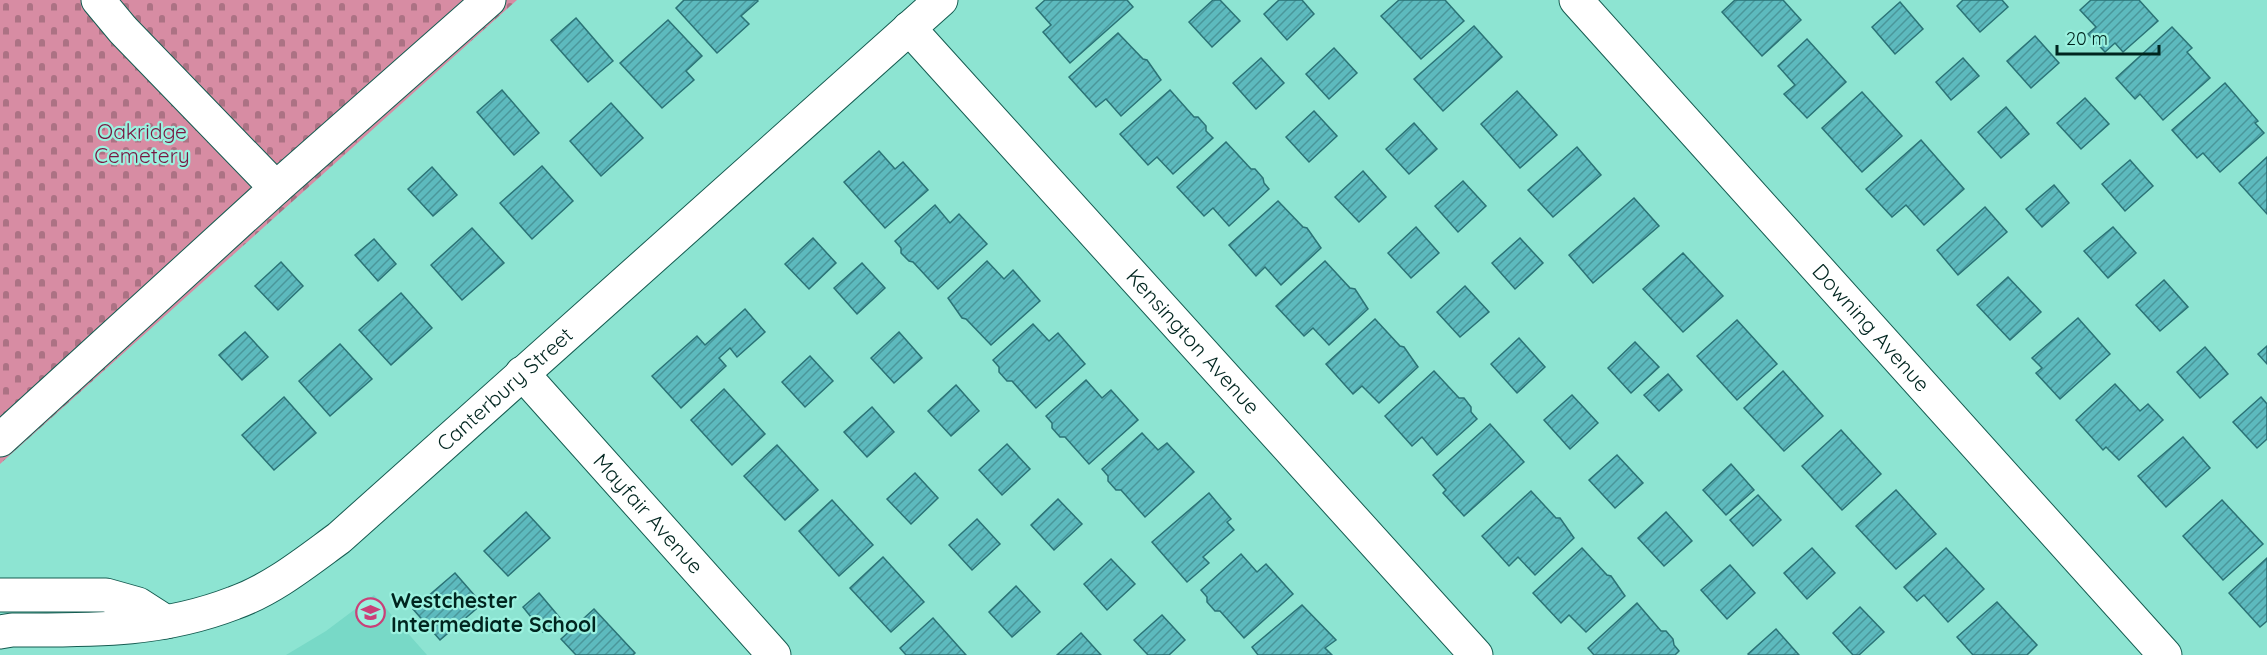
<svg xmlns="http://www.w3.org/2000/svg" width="2267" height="655" font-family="Quicksand,sans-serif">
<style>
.built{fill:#78d9c7}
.cemetery{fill:url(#cemetery-stones)}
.building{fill:url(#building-hatch);stroke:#2b7376;stroke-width:1.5}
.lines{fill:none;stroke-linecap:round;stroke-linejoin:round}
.minor-casing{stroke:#155c51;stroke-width:35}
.minor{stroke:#fff;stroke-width:33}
.labels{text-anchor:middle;stroke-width:4.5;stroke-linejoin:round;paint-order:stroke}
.park-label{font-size:21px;fill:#791842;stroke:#9bf1df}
.street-label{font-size:21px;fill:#00251f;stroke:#9bf1df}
.poi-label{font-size:21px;font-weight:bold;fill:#00251f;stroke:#9bf1df;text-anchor:start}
</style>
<defs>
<pattern id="cemetery-stones" width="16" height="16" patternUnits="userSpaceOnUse" patternTransform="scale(1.5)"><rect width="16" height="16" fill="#d78ca3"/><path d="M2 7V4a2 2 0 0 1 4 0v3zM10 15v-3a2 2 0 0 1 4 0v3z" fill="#ac7284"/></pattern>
<pattern id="building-hatch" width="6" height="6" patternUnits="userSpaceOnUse" patternTransform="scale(1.5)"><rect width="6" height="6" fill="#5dbabe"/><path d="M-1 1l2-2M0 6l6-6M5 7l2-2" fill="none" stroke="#4a979a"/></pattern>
</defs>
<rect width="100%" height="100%" fill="#8de4d2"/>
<!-- built -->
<path class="built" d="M374,595L427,655H286L326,631Z"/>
<!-- cemetery -->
<path class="cemetery" d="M0,0H517L0,464Z"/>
<!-- building -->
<g class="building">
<path d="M684,0H757L758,1L741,16L749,24L717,53L676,8Z"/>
<path d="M1045,0H1127L1133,7L1070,63L1043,32L1051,25L1036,8Z"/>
<path d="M1213,0H1220L1240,21L1212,47L1189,22Z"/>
<path d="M1279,0H1302L1314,14L1287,40L1264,14Z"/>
<path d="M1399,0H1445L1464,21L1421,59L1381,16Z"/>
<path d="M1735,0H1783L1801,20L1762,56L1722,12Z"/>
<path d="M1963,0H2002L2008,7L1980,32L1957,6Z"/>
<path d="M2091,0H2139L2158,21L2123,52L2115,43L2105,52L2088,34L2096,27L2080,10Z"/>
<path d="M1900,2L1923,29L1895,54L1872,27Z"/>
<path d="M576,18L613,61L588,82L551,40Z"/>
<path d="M668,20L702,56L686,71L694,80L662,108L620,63Z"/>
<path d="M1474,26L1502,57L1443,111L1414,79Z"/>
<path d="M2172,27L2192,48L2187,52L2210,78L2163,120L2140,94L2135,99L2116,78Z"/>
<path d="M1118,33L1143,59L1147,60L1161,80L1121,116L1106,99L1096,107L1069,77Z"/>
<path d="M2035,36L2059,63L2031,88L2007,61Z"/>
<path d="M1807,39L1846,82L1807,118L1784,94L1795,85L1778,66Z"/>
<path d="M1334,48L1357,73L1329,99L1306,74Z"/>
<path d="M1261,58L1284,83L1256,109L1233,83Z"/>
<path d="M1963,58L1979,76L1951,100L1936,82Z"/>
<path d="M2225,83L2258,121L2255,123L2264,133L2220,172L2203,153L2197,158L2172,130Z"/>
<path d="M502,90L539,133L514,155L477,112Z"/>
<path d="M1170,90L1194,117H1198L1206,126V131L1213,138L1173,174L1157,157L1148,165L1120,134Z"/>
<path d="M1517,91L1557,135L1520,168L1481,124Z"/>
<path d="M1862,92L1902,136L1862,172L1822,128Z"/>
<path d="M2085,98L2109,124L2081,149L2057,123Z"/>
<path d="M611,103L643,138L601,176L570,141Z"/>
<path d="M2006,107L2029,134L2001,158L1978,132Z"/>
<path d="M1314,111L1337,136L1309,162L1286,137Z"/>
<path d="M1414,123L1437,149L1409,174L1386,149Z"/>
<path d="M1921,140L1964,189L1924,225L1906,205L1892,217L1866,189Z"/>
<path d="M1226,142L1251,169H1255L1263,178L1264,183L1269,189L1229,226L1213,208L1204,216L1177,187Z"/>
<path d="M1577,147L1601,175L1553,217L1528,190Z"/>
<path d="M879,151L895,169L903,162L928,190L885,228L844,182Z"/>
<path d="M2267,157V214L2239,183Z"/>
<path d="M2130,160L2153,186L2125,211L2102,184Z"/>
<path d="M542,166L573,201L532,239L500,203Z"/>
<path d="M432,167L457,195L433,216L408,189Z"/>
<path d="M1363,171L1386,197L1359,222L1335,197Z"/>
<path d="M1463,181L1486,206L1458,232L1435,206Z"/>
<path d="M2054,185L2069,203L2042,227L2026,209Z"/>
<path d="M1634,198L1659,226L1593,283L1569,255Z"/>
<path d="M1278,201L1303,227L1307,228L1321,248L1281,285L1265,267L1256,276L1229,245Z"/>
<path d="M935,205L950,223L959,214L987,244L938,289L913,262L909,261L901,253V248L895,241Z"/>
<path d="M1985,207L2007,232L1958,275L1937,250Z"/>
<path d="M1416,227L1439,253L1411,278L1388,253Z"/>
<path d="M2113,227L2136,253L2108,278L2084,251Z"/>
<path d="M472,228L504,263L462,300L431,265Z"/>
<path d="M813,238L836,263L809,289L785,264Z"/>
<path d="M1520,238L1543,263L1515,289L1492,263Z"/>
<path d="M374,239L396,264L378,281L355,255Z"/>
<path d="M1683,253L1723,296L1683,332L1643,289Z"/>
<path d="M987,261L1004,279L1013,270L1040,301L991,345L966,319L962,318L948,298Z"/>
<path d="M1325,261L1350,288L1355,289L1368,309L1329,345L1313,328L1304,336L1276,306Z"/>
<path d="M281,262L303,286L278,310L255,286Z"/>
<path d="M862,263L885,288L857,314L834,288Z"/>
<path d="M2008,277L2041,312L2010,340L1977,305Z"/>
<path d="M2164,280L2188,307L2160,331L2136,305Z"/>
<path d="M1465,286L1489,312L1460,337L1437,312Z"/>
<path d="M401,293L432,328L391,365L359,330Z"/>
<path d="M745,309L765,332L737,357L730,348L719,358L726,366L681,408L652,376L697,336L705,345Z"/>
<path d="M2078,318L2110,354L2060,399L2036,373L2042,368L2032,358Z"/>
<path d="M1375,319L1400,346L1404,347L1418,367L1379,403L1362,386L1353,394L1326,364Z"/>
<path d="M1737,320L1777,364L1737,400L1697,356Z"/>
<path d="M1033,324L1049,341L1058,333L1085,364L1036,408L1012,381H1007L999,372V367L993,360Z"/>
<path d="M245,332L268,357L242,380L219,355Z"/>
<path d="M899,332L922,358L894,383L871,358Z"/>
<path d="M1519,338L1545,367L1517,393L1491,364Z"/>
<path d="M1635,342L1659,367L1631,393L1608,368Z"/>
<path d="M340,344L372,379L330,416L299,381Z"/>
<path d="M2267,346V364L2258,354Z"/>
<path d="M2205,347L2228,374L2200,398L2177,372Z"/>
<path d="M810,356L833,381L805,407L782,382Z"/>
<path d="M1434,371L1459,398H1464L1471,407V412L1477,419L1437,455L1422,437L1412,446L1385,416Z"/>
<path d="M1783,371L1823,416L1784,451L1744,408Z"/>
<path d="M1668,374L1682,390L1659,411L1644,395Z"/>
<path d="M1086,380L1102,398L1111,390L1138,420L1089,464L1065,437H1060L1052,428V423L1046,416Z"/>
<path d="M2115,384L2140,411L2148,404L2163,420L2119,460L2106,447L2103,450L2076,420Z"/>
<path d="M956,385L979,411L951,436L928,411Z"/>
<path d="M724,389L765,434L732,465L691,420Z"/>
<path d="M1572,395L1598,423L1570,449L1544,420Z"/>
<path d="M284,397L316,433L274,470L242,435Z"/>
<path d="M2261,397L2267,404V439L2257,448L2233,422Z"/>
<path d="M872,407L894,432L867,457L844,432Z"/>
<path d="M1490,424L1524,462L1464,516L1443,493L1446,490L1433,475Z"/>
<path d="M1841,430L1881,474L1842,510L1802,466Z"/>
<path d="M1142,433L1158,450L1167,443L1194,472L1145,517L1121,490H1116L1108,481V476L1102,469Z"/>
<path d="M2183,437L2210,468L2166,507L2138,476Z"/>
<path d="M1007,444L1030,469L1002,495L979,470Z"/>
<path d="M777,445L818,490L785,520L744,476Z"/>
<path d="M1617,455L1643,483L1615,508L1589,480Z"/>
<path d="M1731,464L1754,490L1726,515L1703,490Z"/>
<path d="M915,473L938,498L911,524L887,499Z"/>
<path d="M1896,490L1936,534L1896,569L1856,526Z"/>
<path d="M1531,491L1556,518H1560L1574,538L1535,575L1518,557L1509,566L1482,536Z"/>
<path d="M1209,493L1231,519L1227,522L1234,530L1203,557L1209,563L1187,582L1152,542Z"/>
<path d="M1758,495L1781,520L1753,546L1730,520Z"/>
<path d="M1058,499L1082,524L1054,550L1031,525Z"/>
<path d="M832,500L873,545L839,576L799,531Z"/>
<path d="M2222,500L2263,544L2223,580L2183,536Z"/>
<path d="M526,512L550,538L508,576L484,551Z"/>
<path d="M1666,512L1692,541L1664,566L1638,538Z"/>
<path d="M977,519L1000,544L972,570L949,545Z"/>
<path d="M1582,548L1607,575L1611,576L1625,596L1586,632L1569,615L1561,623L1533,593Z"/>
<path d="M1812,548L1835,573L1807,599L1784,573Z"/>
<path d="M1946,548L1984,589L1948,622L1924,595L1917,601L1904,587Z"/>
<path d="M1241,554L1257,572L1266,564L1293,594L1244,638L1220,611H1215L1207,602V597L1201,590Z"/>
<path d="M883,557L924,602L891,632L850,588Z"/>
<path d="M2267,558V621L2260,627L2229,593Z"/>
<path d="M1111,559L1135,584L1107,610L1084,584Z"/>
<path d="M1730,565L1755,593L1727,619L1701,590Z"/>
<path d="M455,573L482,604L440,640L413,609Z"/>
<path d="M1016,586L1040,612L1012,637L989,612Z"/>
<path d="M539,593L560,618L543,632L523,607Z"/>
<path d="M1997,602L2037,645L2027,655H1973L1957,637Z"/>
<path d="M1637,603L1661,631H1666L1673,639L1674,645L1679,651L1675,655H1594L1588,648Z"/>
<path d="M1302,605L1336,640L1325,648L1332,655H1258L1252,647Z"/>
<path d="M1860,607L1884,632L1859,655H1853L1833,633Z"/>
<path d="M594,609L635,653L633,655H576L561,639Z"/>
<path d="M1162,615L1185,640L1169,655H1148L1134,640Z"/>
<path d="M933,618L966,655H906L900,648Z"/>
<path d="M1776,629L1799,655H1749L1748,654Z"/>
<path d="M1081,633L1101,655H1057Z"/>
</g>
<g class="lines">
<defs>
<g id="minor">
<path d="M98,0L123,30L276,188"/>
<path id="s1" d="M1576,0L2165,655"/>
<path id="s2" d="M909,28L1476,655"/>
<path id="s3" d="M522,373L774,655"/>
<path d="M0,440L276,188L489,0"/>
<path d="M0,595H106L138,604L166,622"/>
<path id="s4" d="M0,632L12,630C91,630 159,632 234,603C273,589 306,562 339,538L941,0"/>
</g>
</defs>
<!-- minor casing -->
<use href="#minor" class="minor-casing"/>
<!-- minor -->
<use href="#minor" class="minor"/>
</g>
<!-- icons -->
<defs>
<symbol id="school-ring" viewBox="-11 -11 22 22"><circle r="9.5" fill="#9bf1df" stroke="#ca4078" stroke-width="1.5"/><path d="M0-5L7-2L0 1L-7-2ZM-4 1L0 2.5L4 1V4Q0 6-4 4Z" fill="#ca4078"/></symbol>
</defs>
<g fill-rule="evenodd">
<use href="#school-ring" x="354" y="596" width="33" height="33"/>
</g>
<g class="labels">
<!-- park labels -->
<g class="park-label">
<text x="142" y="139">Oakridge<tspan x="142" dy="24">Cemetery</tspan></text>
</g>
<!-- street labels -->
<g class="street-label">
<text dy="7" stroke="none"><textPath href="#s1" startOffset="441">Downing Avenue</textPath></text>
<text dy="7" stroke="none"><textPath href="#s2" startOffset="423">Kensington Avenue</textPath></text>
<text dy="7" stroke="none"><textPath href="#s4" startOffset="584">Canterbury Street</textPath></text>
<text dy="7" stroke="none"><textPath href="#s3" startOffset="189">Mayfair Avenue</textPath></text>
</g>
<!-- poi labels -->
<g class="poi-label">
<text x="391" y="608">Westchester<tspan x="391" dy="24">Intermediate School</tspan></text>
</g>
</g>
<!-- scale -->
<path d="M2057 45v9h102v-9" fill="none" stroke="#00251f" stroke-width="3"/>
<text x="2066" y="45" font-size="18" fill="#00251f" stroke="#9bf1df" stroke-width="4.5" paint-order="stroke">20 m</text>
</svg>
